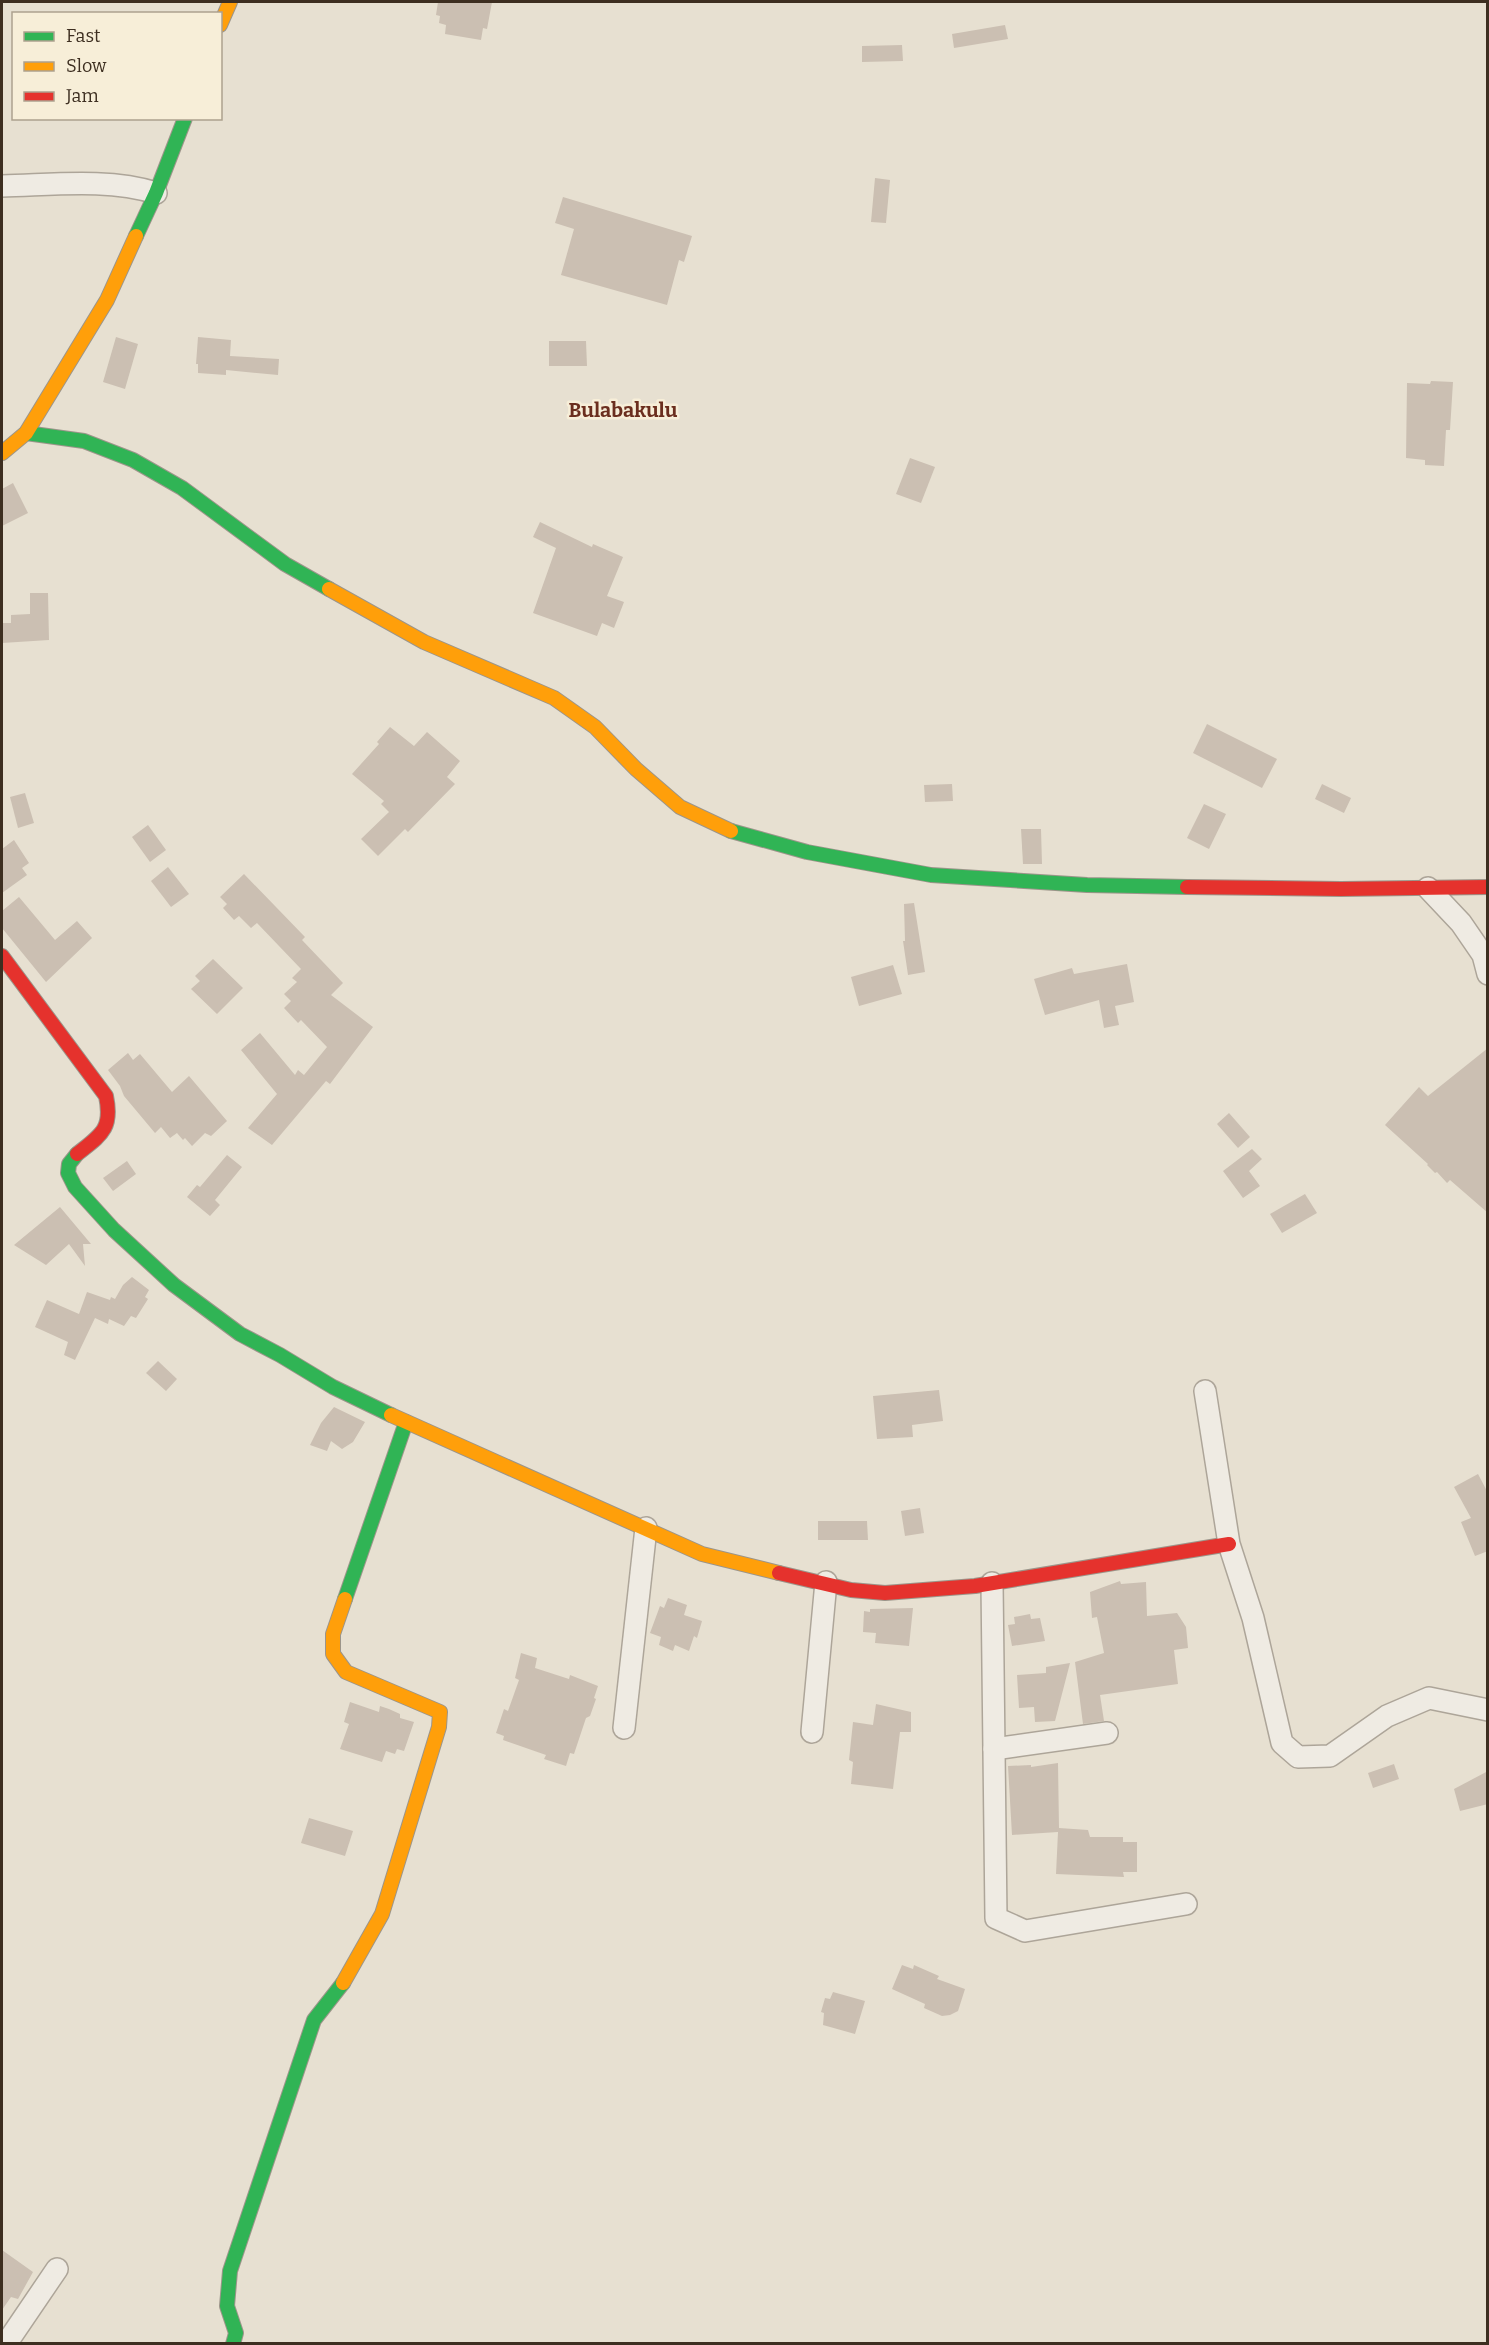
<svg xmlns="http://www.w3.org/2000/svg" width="1489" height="2345" font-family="Bitter,serif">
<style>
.building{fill:#cbbfb2}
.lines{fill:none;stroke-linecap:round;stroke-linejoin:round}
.street-casing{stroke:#ada599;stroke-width:24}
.fast-casing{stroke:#9c958a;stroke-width:16}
.slow-casing{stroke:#9c958a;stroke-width:16}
.jam-casing{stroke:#9c958a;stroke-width:16}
.street{stroke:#efebe3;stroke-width:21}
.fast{stroke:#30b455;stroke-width:14}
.slow{stroke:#ff9f0a;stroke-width:14}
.jam{stroke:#e5322d;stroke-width:14}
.labels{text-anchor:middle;stroke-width:5;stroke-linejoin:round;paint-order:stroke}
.quarter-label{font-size:20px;font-weight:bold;fill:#6b2e1e;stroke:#f7eed8}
</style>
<rect width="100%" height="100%" fill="#e7e0d1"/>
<!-- building -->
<g class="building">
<path d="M438,2H492L487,29L483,28L481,40L445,34L446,25L439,23L440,16L436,15Z"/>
<path d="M1005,25L1008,39L954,48L952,34Z"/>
<path d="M902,45L903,61L862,62V46Z"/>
<path d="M875,178L890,180L886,223L871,222Z"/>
<path d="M563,197L692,236L684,262L679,260L667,305L561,275L574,229L555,223Z"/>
<path d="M116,337L138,344L125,389L103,382Z"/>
<path d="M198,337L231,340L230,356L279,359L278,375L226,370V375L198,373V364H196Z"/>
<path d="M549,341H586L587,366H549Z"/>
<path d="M1431,381L1453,382L1450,430H1446L1444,466L1425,465V460L1406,458L1407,383L1430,384Z"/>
<path d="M910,458L935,467L921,503L896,494Z"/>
<path d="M13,483L28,513L2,526V489Z"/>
<path d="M540,522L592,547L593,544L623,557L607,596L624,602L614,628L602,623L597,636L533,613L556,548L533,537Z"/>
<path d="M30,593H48L49,640L2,643V623H11V615L30,614Z"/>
<path d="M1207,724L1277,759L1262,788L1193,753Z"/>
<path d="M390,727L414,746L427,732L460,761L447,777L455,784L408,832L405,829L378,856L361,839L389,812L381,804L384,801L352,774L379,744L377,742Z"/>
<path d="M952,784L953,801L925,802L924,785Z"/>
<path d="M1322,784L1351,798L1344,813L1315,799Z"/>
<path d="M25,793L34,823L18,828L10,797Z"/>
<path d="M1204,804L1226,814L1209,849L1187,838Z"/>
<path d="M148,825L166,850L150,862L132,837Z"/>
<path d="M1021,829H1041L1042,864H1023Z"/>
<path d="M14,840L29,863L22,868L27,875L2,893V849Z"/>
<path d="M168,867L189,894L171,907L151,881Z"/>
<path d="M244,874L305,937L302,940L343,983L331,995L373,1027L330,1084L326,1081L272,1145L248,1128L277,1094L241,1050L260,1033L295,1075L298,1070L304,1075L327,1047L301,1020L298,1023L284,1008L291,1001L284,994L297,982L292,978L301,969L257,923L251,928L239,916L234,920L223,908L227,904L220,897Z"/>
<path d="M19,897L55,940L77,921L92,938L46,982L2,928V911Z"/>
<path d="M914,903L925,972L908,975L903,941H905L904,904Z"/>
<path d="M213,959L243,988L217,1014L191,989L200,981L195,976Z"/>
<path d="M1127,964L1134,1002L1115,1006L1119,1025L1104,1028L1099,1000L1045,1015L1034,979L1072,968L1074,974Z"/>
<path d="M893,965L902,994L859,1006L851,977Z"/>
<path d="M1488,1048V1213L1450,1180L1447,1183L1437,1172L1435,1173L1427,1165L1428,1164L1385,1125L1419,1087L1428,1096Z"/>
<path d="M128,1053L133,1060L140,1054L172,1092L189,1076L227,1121L211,1136L205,1133L192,1146L185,1138L183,1140L177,1133L170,1138L161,1127L155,1133L124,1096L120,1086L108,1070Z"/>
<path d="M1229,1113L1250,1137L1238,1148L1217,1124Z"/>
<path d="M1252,1149L1262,1159L1249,1171L1260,1186L1243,1198L1223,1171Z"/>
<path d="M227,1155L242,1167L215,1200L220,1205L210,1216L187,1197L197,1185L200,1187Z"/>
<path d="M127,1161L136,1174L113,1191L103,1178Z"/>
<path d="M1305,1194L1317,1213L1282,1233L1270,1214Z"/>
<path d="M60,1207L91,1244H83L85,1266L69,1244L46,1265L14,1245Z"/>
<path d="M132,1277L149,1290L145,1297L148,1299L136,1318L131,1316L124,1326L109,1319L108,1324L95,1318L75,1360L64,1355L68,1342L35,1327L47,1300L79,1314L87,1292L110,1300L111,1297L115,1299L123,1285Z"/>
<path d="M158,1361L177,1379L166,1391L146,1373Z"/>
<path d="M939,1390L943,1421L912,1425L913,1437L877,1439L873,1396Z"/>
<path d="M334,1407L365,1422L353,1442L342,1449L331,1441L327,1451L310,1445L321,1423Z"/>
<path d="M1478,1474L1488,1493V1551L1475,1556L1461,1522L1471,1518L1454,1487Z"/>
<path d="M920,1508L924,1533L905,1536L901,1511Z"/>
<path d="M818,1521H867L868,1540H818Z"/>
<path d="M1120,1581L1121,1584L1146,1582L1147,1616L1177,1613L1186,1627L1188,1648L1174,1650L1178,1684L1100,1695L1104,1721L1083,1724L1075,1662L1104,1653L1097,1617L1092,1618L1090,1592Z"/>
<path d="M668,1598L687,1605L684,1615L702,1621L697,1638L694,1636L689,1651L675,1645L673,1651L659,1645L661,1637L650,1633L660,1606L664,1608Z"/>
<path d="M913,1608L909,1646L875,1643L876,1633L863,1632L864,1611L870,1612V1609Z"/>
<path d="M1030,1614L1031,1619L1040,1618L1045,1641L1012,1646L1008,1625L1015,1624L1014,1617Z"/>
<path d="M521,1653L537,1658L535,1668L569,1679L570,1675L598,1686L594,1698L596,1699L590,1716L586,1718L574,1754L570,1753L566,1766L544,1759L546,1755L503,1740L504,1736L496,1733L504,1709L508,1711L519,1680L515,1678Z"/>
<path d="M1070,1663L1055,1721L1035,1722L1034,1707L1019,1708L1017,1675L1046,1673V1667Z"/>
<path d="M350,1702L379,1712L380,1706L389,1709L400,1714V1718L414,1722L404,1751L397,1749L395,1754L386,1751L382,1762L340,1749L349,1724L344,1722Z"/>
<path d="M876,1704L911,1712V1732H900L893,1789L851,1784L853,1762L849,1760L853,1722L873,1725Z"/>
<path d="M1058,1763L1059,1828L1088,1830L1090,1837H1123V1842H1137V1872H1123L1124,1877L1056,1874L1058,1832L1012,1835L1008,1766L1031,1765V1767Z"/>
<path d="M1394,1764L1399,1779L1373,1788L1368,1773Z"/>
<path d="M1488,1771V1804L1460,1811L1454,1789Z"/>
<path d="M309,1818L353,1831L345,1856L301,1843Z"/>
<path d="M902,1965L913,1969L914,1965L939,1976L937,1979L965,1989L958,2011L950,2015L942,2016L924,2008L925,2004L892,1989Z"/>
<path d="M833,1992L865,2001L855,2034L823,2025L824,2013L821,2012L825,1998L830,1999Z"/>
<path d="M2,2250L33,2272L18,2299L11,2297L2,2310Z"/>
</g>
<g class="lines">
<defs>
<g id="street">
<path d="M2,186C52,185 108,178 156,193"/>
<path d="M1428,888L1461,923L1483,955L1488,974"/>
<path d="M1205,1391L1229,1544L1253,1618L1282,1743L1298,1757L1330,1756L1387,1716L1429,1698L1488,1710"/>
<path d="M992,1583L996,1918L1025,1931L1186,1904"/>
<path d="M624,1728L646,1528"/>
<path d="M812,1732L826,1582"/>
<path d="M994,1749L1107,1733"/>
<path d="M6,2344L57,2269"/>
</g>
<g id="fast">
<path d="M136,236L156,193L185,118"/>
<path d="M26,433L84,441L133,460L182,488L285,564L329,589"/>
<path d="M731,831L807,852L931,875L1087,885L1187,887"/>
<path d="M77,1154L69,1164L68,1173L75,1187L114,1230L174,1285L240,1334L280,1355L333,1387L391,1415"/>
<path d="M345,1599L406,1422"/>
<path d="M233,2344L236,2333L227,2306L230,2271L314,2020L343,1983"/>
</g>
<g id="slow">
<path d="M220,25L230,2"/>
<path d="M2,453L26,433L107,300L136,236"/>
<path d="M329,589L424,642L554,698L595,727L636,769L680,807L731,831"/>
<path d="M391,1415L702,1554L779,1573"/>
<path d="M343,1983L382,1914L439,1727L440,1712L346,1672L333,1654V1634L345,1599"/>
</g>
<g id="jam">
<path d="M1187,887L1341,889L1488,887"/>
<path d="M2,956L106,1096C113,1129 101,1135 77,1154"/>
<path d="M779,1573L851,1590L885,1593L975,1586L1229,1544"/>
</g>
</defs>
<!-- street casing -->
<use href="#street" class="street-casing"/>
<!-- fast casing -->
<use href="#fast" class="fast-casing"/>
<!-- slow casing -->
<use href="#slow" class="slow-casing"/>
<!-- jam casing -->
<use href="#jam" class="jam-casing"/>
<!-- street -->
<use href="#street" class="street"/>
<!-- fast -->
<use href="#fast" class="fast"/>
<!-- slow -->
<use href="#slow" class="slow"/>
<!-- jam -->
<use href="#jam" class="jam"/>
</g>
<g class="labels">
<!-- quarter labels -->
<g class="quarter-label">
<text x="623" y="417">Bulabakulu</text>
</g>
</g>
<!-- border -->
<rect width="1489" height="2345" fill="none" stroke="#3d2e20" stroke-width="6"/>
<!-- legend -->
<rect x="12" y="12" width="210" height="108" fill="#f7eed8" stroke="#ada18e" stroke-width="1.5"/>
<rect x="24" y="32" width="30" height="9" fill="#30b455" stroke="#ada18e" stroke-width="1.5"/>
<text x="66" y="42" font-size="18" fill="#3d2e20">Fast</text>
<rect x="24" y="62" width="30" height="9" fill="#ff9f0a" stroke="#ada18e" stroke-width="1.5"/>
<text x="66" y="72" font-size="18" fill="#3d2e20">Slow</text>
<rect x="24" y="92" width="30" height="9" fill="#e5322d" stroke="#ada18e" stroke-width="1.5"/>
<text x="66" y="102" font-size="18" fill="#3d2e20">Jam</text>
</svg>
